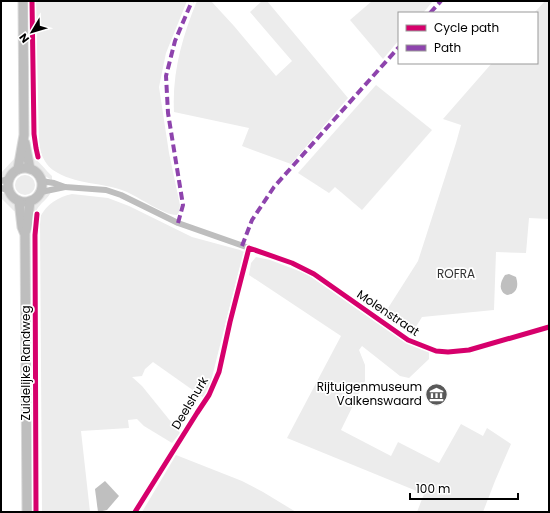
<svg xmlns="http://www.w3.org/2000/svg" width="550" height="513" font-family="Poppins,sans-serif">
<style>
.green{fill:#ececec}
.water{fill:#bfbfbf}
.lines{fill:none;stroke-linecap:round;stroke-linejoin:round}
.primary-casing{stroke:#dbdbdb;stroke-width:11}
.street{stroke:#bebebe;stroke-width:6}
.primary{stroke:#bebebe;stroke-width:9}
.quiet{stroke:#8e44ad;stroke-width:4;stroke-dasharray:8 4;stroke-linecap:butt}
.cycleway-casing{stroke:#fff;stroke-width:8}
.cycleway{stroke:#d6006c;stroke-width:5}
.labels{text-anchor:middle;stroke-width:3.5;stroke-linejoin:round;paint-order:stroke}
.park-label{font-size:12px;fill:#333;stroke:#fff}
.street-label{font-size:12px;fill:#000;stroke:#fff}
.poi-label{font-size:12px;fill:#000;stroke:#fff;text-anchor:end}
</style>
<rect width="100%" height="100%" fill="#fff"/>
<!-- green -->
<g class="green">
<path d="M36,1H187L166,53L159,87L169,153L180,205L179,212L177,215C166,216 140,198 127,192C104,182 74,185 53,170C45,164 42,156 39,147Z"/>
<path d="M197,1H211L234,26L276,76L292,61L250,12L262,1H267L348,98L291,164L242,146L249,128L174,112C172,73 182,37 197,1Z"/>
<path d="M372,1H433L423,13H399V40L383,59L350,20Z"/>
<path d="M545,1H549V219L529,218L526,253L496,252L494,310L422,317L412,333L383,316L418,261L456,143L461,125L443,119L492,63H537V13H534Z"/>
<path d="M376,85L432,130L362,210L335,187L329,193L298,173Z"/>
<path d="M15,158H17L15,165L3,178H1V173Z"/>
<path d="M32,158C38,159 46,171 52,176V180C43,176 35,168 32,158Z"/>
<circle cx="25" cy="185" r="10"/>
<path d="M1,192C8,195 15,204 16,211H14L1,198Z"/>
<path d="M51,192C48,199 40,203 36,211L32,212C35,202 41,194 51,192Z"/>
<path d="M72,194L108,198L129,206L192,237L240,250L244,252L243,254L209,389L204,398L153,362L145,369L142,376L132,377L142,386L180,433L172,443L144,426L137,419L128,420L129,428L81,431L90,512H42L40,217C47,204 58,197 72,194Z"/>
<path d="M256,257L270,260L307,274L374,321L408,343L429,352V359L409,378L400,376L362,346L359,350L365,365V381L341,430L391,456L398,442L439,463L461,424L483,436L487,428L511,444L495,481L483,512H417L424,494L287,438L341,336L249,275L251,263Z"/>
<path d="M176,455L242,481L263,492L296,512H142Z"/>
</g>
<!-- water -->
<g class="water">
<path d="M509,274L516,277C519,286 517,294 507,295C498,291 500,282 505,275Z"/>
<path d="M105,481L119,496L107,510L98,512L95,489Z"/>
</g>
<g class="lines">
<defs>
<g id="primary">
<path d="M25,143L30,169"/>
<circle cx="25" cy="185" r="17"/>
<path d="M18,169L24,135L23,1"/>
<path d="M19,201L22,227L24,232"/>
<path d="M27,512L25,233L27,227L30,201"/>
</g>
</defs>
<!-- primary casing -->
<use href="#primary" class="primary-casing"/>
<!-- street -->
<g class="street">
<path d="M1,181L9,179"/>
<path d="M41,181L54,183L65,187L106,190L121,195L178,223L292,263L314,274L408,340L436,351L448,352L469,350L549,327"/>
<path d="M1,188L8,190"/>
<path d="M41,192L65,187"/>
<path d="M135,512L197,413L209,395L219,372L230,322L249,248"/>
</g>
<!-- primary -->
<use href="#primary" class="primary"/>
<!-- quiet -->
<g class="quiet">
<path d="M430,13L441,1"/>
<path d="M178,223L183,205L168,113L166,76L175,41L192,1"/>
<path d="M242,246L252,220L274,187L399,47"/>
</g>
<defs>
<g id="cycleway">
<path d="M32,1L34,134L36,148L38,157"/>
<path d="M36,512L35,235L37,214"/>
<path d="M135,512L197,413L209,395L219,372L230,322L249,248L292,263L314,274L408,340L436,351L448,352L469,350L549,327"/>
</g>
</defs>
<!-- cycleway casing -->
<use href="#cycleway" class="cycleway-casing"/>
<!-- cycleway -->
<use href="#cycleway" class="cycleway"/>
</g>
<!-- icons -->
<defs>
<symbol id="museum-disc" viewBox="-11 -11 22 22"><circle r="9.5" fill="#595959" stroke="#fff"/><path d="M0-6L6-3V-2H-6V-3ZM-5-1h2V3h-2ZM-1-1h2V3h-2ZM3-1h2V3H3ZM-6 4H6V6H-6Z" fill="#fff"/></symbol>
</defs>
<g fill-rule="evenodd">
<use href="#museum-disc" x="424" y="382" width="25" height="25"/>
</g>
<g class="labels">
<!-- park labels -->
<g class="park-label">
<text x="456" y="278">ROFRA</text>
</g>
<!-- street labels -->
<g class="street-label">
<text transform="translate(388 313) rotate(34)" y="4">Molenstraat</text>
<text transform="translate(26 363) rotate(-90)" y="4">Zuidelijke Randweg</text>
<text transform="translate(190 403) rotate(-59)" y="4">Deelshurk</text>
</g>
<!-- poi labels -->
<g class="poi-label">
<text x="422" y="391">Rijtuigenmuseum<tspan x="422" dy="14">Valkenswaard</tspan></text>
</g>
</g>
<!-- border -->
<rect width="550" height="513" fill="none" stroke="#000000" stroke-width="4"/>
<!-- legend -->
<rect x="398" y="12" width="140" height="52" fill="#ffffff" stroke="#999999"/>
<rect x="406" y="25" width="20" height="6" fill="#d6006c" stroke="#999999"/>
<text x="434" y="32" font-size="12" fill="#000000">Cycle path</text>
<rect x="406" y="45" width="20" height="6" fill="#8e44ad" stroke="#999999"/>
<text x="434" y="52" font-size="12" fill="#000000">Path</text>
<!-- north arrow -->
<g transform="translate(32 32) rotate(232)" stroke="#ffffff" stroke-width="3" paint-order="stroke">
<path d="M0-3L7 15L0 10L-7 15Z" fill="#000000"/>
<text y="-6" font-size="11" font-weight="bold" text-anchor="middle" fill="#000000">N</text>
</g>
<!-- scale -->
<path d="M410 493v6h108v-6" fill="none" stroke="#000000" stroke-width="2"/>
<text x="416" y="493" font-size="12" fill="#000000" stroke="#ffffff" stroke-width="3" paint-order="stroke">100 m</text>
</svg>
